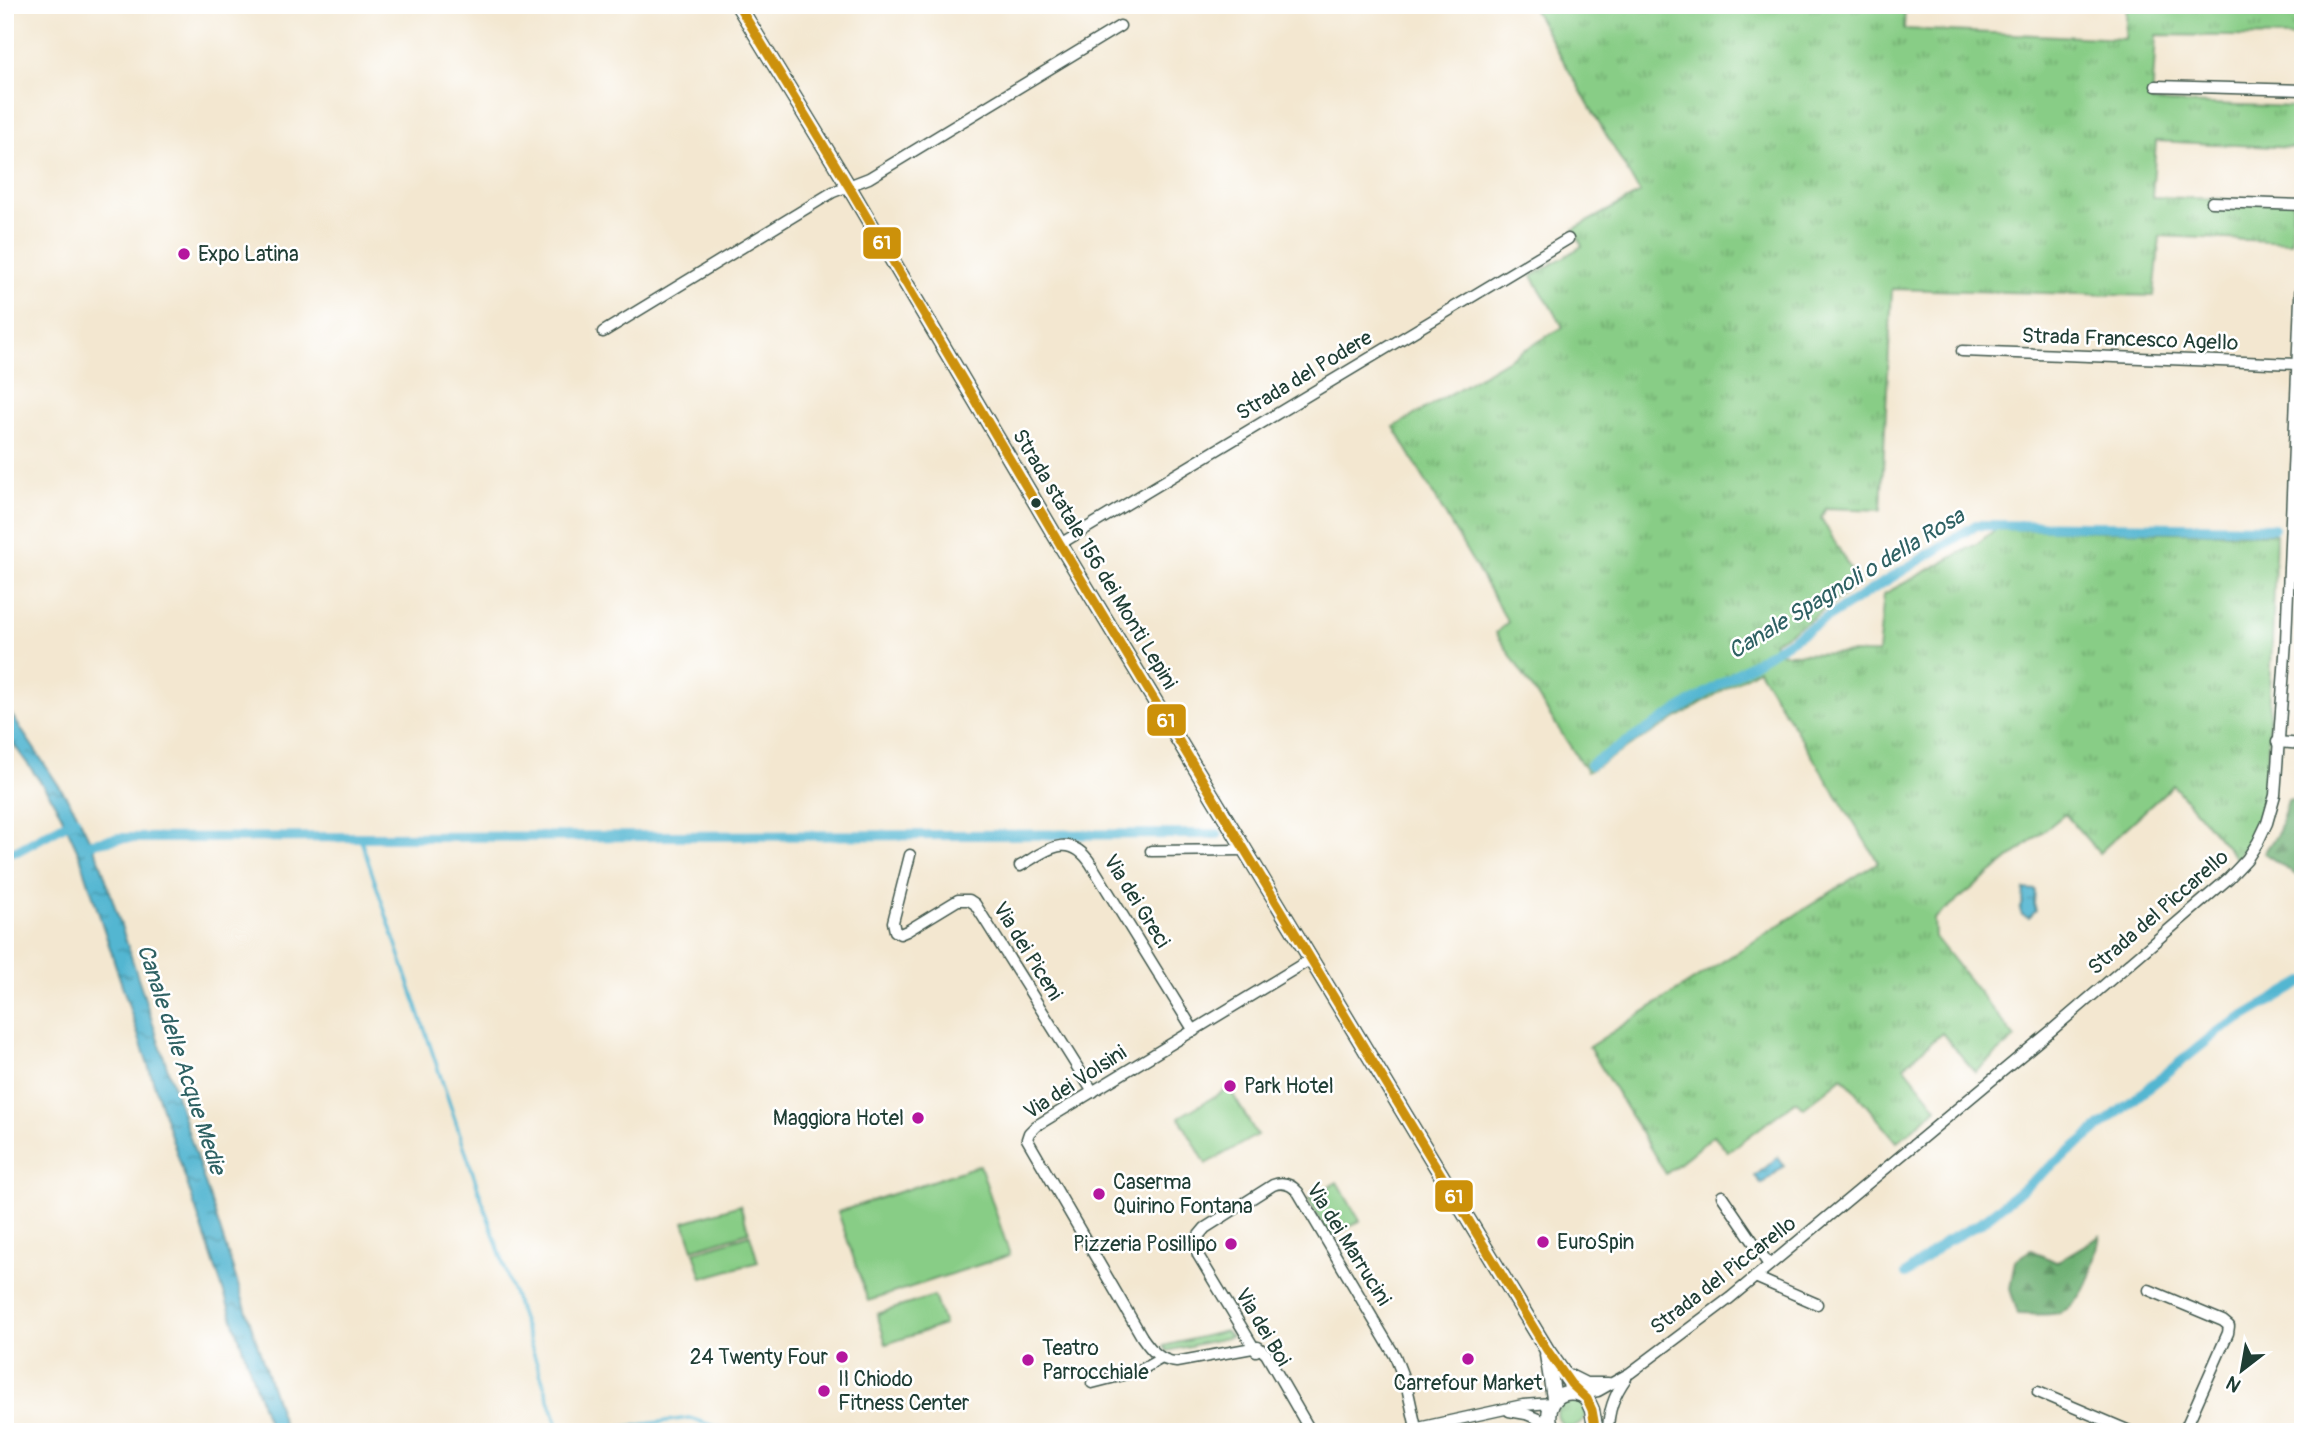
<svg xmlns="http://www.w3.org/2000/svg" width="2308" height="1437" font-family="Pangolin,sans-serif">
<style>
.grass{fill:url(#grass-tufts);stroke:#54855d;stroke-width:2}
.forest{fill:url(#forest-firs);stroke:#467654;stroke-width:2}
.pitch{fill:#88cd86;stroke:#54855d;stroke-width:2}
.water{fill:url(#water-ripples);stroke:#387a82;stroke-width:2}
.lines{fill:none;stroke-linecap:round;stroke-linejoin:round}
.stream{stroke:#52b6d1;stroke-width:3.5}
.canal{stroke:#52b6d1;stroke-width:10}
.minor-casing{stroke:#3f564b;stroke-width:13}
.major-casing{stroke:#3f564b;stroke-width:17}
.minor{stroke:#fff;stroke-width:10}
.major{stroke:#fff;stroke-width:14}
.bus-1-casing{stroke:#fff;stroke-width:14}
.bus-1{stroke:#cc910a;stroke-width:9}
.poi-dot{fill:#b5179e;stroke:#fff;stroke-width:2.5}
.bus-dot{fill:#1f3d34;stroke:#fff;stroke-width:2.5}
.labels{text-anchor:middle;stroke-width:5;stroke-linejoin:round;paint-order:stroke}
.poi-label{font-size:21px;fill:#1f3d34;stroke:#fff;text-anchor:start}
.street-label{font-size:21px;fill:#1f3d34;stroke:#fff}
.water-label{font-size:23px;font-style:italic;fill:#2e6163;stroke:#fff}
.line-badge{stroke:#fff;stroke-width:2.5}
.badge-label{font-size:19px;text-anchor:middle;font-weight:bold;fill:#fff}
</style>
<defs>
<pattern id="grass-tufts" width="24" height="20" patternUnits="userSpaceOnUse" patternTransform="scale(1.75)"><rect width="24" height="20" fill="#88cd86"/><path d="M3 7l-1-3M5 7V3M7 7l1-3M15 17l-1-3M17 17v-4M19 17l1-3" fill="none" stroke="#6fa86e"/></pattern>
<pattern id="forest-firs" width="22" height="20" patternUnits="userSpaceOnUse" patternTransform="scale(1.75)"><rect width="22" height="20" fill="#6eb073"/><path d="M5 1l3.5 6h-7zM16 11l3.5 6h-7z" fill="#5a905f"/></pattern>
<pattern id="water-ripples" width="26" height="14" patternUnits="userSpaceOnUse" patternTransform="scale(1.75)"><rect width="26" height="14" fill="#52b6d1"/><path d="M2 4q2-2 4 0t4 0M15 11q2-2 4 0t4 0" fill="none" stroke="#4395aa"/></pattern>
</defs>
<rect width="100%" height="100%" fill="#fff"/>
<filter id="ink" filterUnits="userSpaceOnUse"><feTurbulence type="fractalNoise" baseFrequency=".0143" numOctaves="2"/><feDisplacementMap in="SourceGraphic" scale="14" xChannelSelector="R" yChannelSelector="G"/><feConvolveMatrix kernelMatrix="1 2 1 2 8 2 1 2 1" color-interpolation-filters="sRGB"/></filter>
<filter id="wash" filterUnits="userSpaceOnUse"><feTurbulence type="fractalNoise" baseFrequency=".00686" numOctaves="4" result="noise"/><feDisplacementMap in="SourceGraphic" scale="28" xChannelSelector="R" yChannelSelector="G"/><feGaussianBlur stdDeviation="1.57" result="paint"/><feColorMatrix in="noise" values="0 0 0 0 0 0 0 0 0 0 0 0 0 0 0 0 0 1.4 0 .05"/><feComposite in="paint" operator="in"/></filter>
<g filter="url(#wash)">
<rect width="100%" height="100%" fill="#f3e7d0"/>
<!-- grass -->
<g class="grass">
<path d="M1531,5H1905L1904,29L2125,39L2127,5H2299L2298,37L2156,35L2152,102L2296,107L2294,148L2156,141L2152,197L2293,201L2291,242L2160,236L2154,296L1892,289L1881,510L1826,508L1821,518L1859,584L1807,622L1774,642L1781,654L1878,653L1884,594L1975,545L1996,529L2276,534L2267,777C2264,814 2258,828 2237,859L2173,785L2099,853L2065,814L1934,919L1935,937L2015,1038L1975,1072L1942,1033L1904,1066L1937,1108L1897,1142L1843,1077L1804,1108L1796,1101L1728,1152L1714,1135L1666,1174L1589,1047L1878,862L1758,669L1587,772L1496,633L1508,622L1394,427L1563,327L1532,276L1582,246L1574,229L1640,193Z"/>
<path d="M1337,1182L1360,1221L1330,1238L1308,1199Z"/>
<path d="M1225,1331L1231,1337L1167,1351L1164,1346Z"/>
<circle cx="1571" cy="1413" r="14"/>
</g>
<!-- forest -->
<g class="forest">
<path d="M2288,800L2303,801V880L2264,853L2279,831Z"/>
<path d="M2100,1236C2095,1260 2087,1306 2057,1313C2045,1316 2031,1314 2018,1314L2010,1289L2015,1260L2031,1250L2056,1262Z"/>
</g>
<!-- pitch -->
<g class="pitch">
<path d="M1229,1088L1257,1135L1206,1164L1179,1117Z"/>
<path d="M980,1165L1010,1255L868,1301L838,1212Z"/>
<path d="M740,1205L749,1232L693,1249L684,1222Z"/>
<path d="M750,1235L758,1262L702,1278L694,1252Z"/>
<path d="M934,1296L944,1325L886,1344L877,1314Z"/>
</g>
<!-- water -->
<g class="water">
<path d="M5,705L75,810L100,861L286,1432H271L171,1136L80,856L61,814L49,794L5,732Z"/>
<path d="M2024,889L2035,890L2034,904L2036,911L2029,918L2022,915L2020,910L2023,903Z"/>
<path d="M1778,1157L1784,1166L1762,1184L1755,1176Z"/>
</g>
<g class="lines">
<!-- stream -->
<g class="stream">
<path d="M360,837L560,1432"/>
<path d="M588,1432L689,1418L732,1432"/>
</g>
<!-- canal -->
<g class="canal">
<path d="M1590,765L1976,525L2274,528"/>
<path d="M87,844L120,838L1218,834"/>
<path d="M5,851H17L75,819"/>
<path d="M1906,1274L1945,1242L1979,1224L2219,1031L2303,982"/>
</g>
</g>
</g>
<g filter="url(#ink)">
<g class="lines">
<defs>
<g id="minor">
<path d="M2156,86L2303,90"/>
<path d="M2212,202L2303,205"/>
<path d="M603,332L833,192L869,178L1120,26"/>
<path d="M1962,351L2297,364"/>
<path d="M1060,544L1568,239"/>
<path d="M2277,742L2303,744"/>
<path d="M1151,851L1245,850"/>
<path d="M910,855L893,922L895,931L900,934L907,931L958,900H969L975,904L1093,1092"/>
<path d="M1020,866C1046,851 1069,830 1091,864L1194,1031"/>
<path d="M1722,1196L1769,1265"/>
<path d="M1755,1277L1817,1304"/>
<path d="M2149,1290L2223,1321L2229,1326L2228,1333L2184,1432"/>
<path d="M1256,1351L1198,1255L1195,1240L1205,1228L1273,1185C1283,1181 1291,1184 1298,1192L1395,1356L1407,1387L1416,1428"/>
<path d="M1564,1372L1586,1383H1608"/>
<path d="M1092,1383L1139,1371L1162,1358"/>
<path d="M2038,1392L2132,1432"/>
<path d="M1580,1394L1598,1391L1630,1373L1730,1298L2052,1030L2229,878L2247,859L2258,842L2267,823L2275,795L2286,641L2303,226"/>
<path d="M1509,1411L1526,1414L1550,1424L1547,1432"/>
<path d="M1311,1432L1266,1354L1258,1347L1176,1362C1160,1361 1151,1350 1142,1337L1027,1139L1029,1133L1036,1126L1311,959"/>
<path d="M1400,1432L1523,1405L1552,1403"/>
<path d="M1608,1432C1608,1411 1614,1395 1626,1378"/>
</g>
<g id="major">
<path d="M738,5L849,187L1060,544L1547,1350L1571,1384L1587,1399L1592,1410L1596,1432"/>
<path d="M1547,1355L1554,1398"/>
<path d="M1558,1432L1550,1424C1546,1403 1559,1388 1580,1394"/>
</g>
</defs>
<!-- minor casing -->
<use href="#minor" class="minor-casing"/>
<!-- major casing -->
<use href="#major" class="major-casing"/>
<!-- minor -->
<use href="#minor" class="minor"/>
<!-- major -->
<use href="#major" class="major"/>
<defs>
<path id="bus-1" d="M738,5L849,187L1060,544L1547,1350L1571,1384L1587,1399L1592,1410L1596,1432"/>
</defs>
<!-- bus-1 casing -->
<use href="#bus-1" class="bus-1-casing"/>
<!-- bus-1 -->
<use href="#bus-1" class="bus-1"/>
</g>
</g>
<!-- markers -->
<g class="poi-dot">
<circle cx="184" cy="254" r="7"/>
<circle cx="1230" cy="1086" r="7"/>
<circle cx="918" cy="1118" r="7"/>
<circle cx="1099" cy="1194" r="7"/>
<circle cx="1543" cy="1242" r="7"/>
<circle cx="1231" cy="1244" r="7"/>
<circle cx="842" cy="1357" r="7"/>
<circle cx="1468" cy="1359" r="7"/>
<circle cx="1028" cy="1360" r="7"/>
<circle cx="824" cy="1391" r="7"/>
</g>
<circle class="bus-dot" cx="1036" cy="503" r="6"/>
<g class="labels">
<!-- poi labels -->
<g class="poi-label">
<text x="198" y="261">Expo Latina</text>
<text x="1244" y="1093">Park Hotel</text>
<text x="904" y="1125" text-anchor="end">Maggiora Hotel</text>
<text x="1113" y="1189">Caserma<tspan x="1113" dy="24">Quirino Fontana</tspan></text>
<text x="1557" y="1249">EuroSpin</text>
<text x="1217" y="1251" text-anchor="end">Pizzeria Posillipo</text>
<text x="1042" y="1355">Teatro<tspan x="1042" dy="24">Parrocchiale</tspan></text>
<text x="828" y="1364" text-anchor="end">24 Twenty Four</text>
<text x="838" y="1386">Il Chiodo<tspan x="838" dy="24">Fitness Center</tspan></text>
<text x="1468" y="1390" text-anchor="middle">Carrefour Market</text>
</g>
<!-- street labels -->
<g class="street-label">
<text transform="translate(2130 339) rotate(2)" y="7">Strada Francesco Agello</text>
<text transform="translate(1304 375) rotate(-31)" y="7">Strada del Podere</text>
<text transform="translate(1095 559) rotate(59)" y="7">Strada statale 156 dei Monti Lepini</text>
<text transform="translate(1137 901) rotate(58)" y="7">Via dei Greci</text>
<text transform="translate(2158 912) rotate(-41)" y="7">Strada del Piccarello</text>
<text transform="translate(1028 951) rotate(58)" y="7">Via dei Piceni</text>
<text transform="translate(1075 1082) rotate(-33)" y="7">Via dei Volsini</text>
<text transform="translate(1349 1244) rotate(58)" y="7">Via dei Marrucini</text>
<text transform="translate(1723 1275) rotate(-38)" y="7">Strada del Piccarello</text>
<text transform="translate(1263 1327) rotate(59)" y="7">Via dei Boi</text>
</g>
<!-- water labels -->
<g class="water-label">
<text transform="translate(1846 583) rotate(-31)" y="8">Canale Spagnoli o della Rosa</text>
<text transform="translate(182 1059) rotate(72)" y="8">Canale delle Acque Medie</text>
</g>
</g>
<g class="line-badge">
<rect x="862" y="226" width="40" height="34" rx="7" fill="#cc910a"/>
<rect x="1146" y="703" width="41" height="34" rx="7" fill="#cc910a"/>
<rect x="1434" y="1179" width="40" height="34" rx="7" fill="#cc910a"/>
</g>
<g class="badge-label">
<text x="882" y="249">61</text>
<text x="1166" y="727">61</text>
<text x="1454" y="1203">61</text>
</g>
<!-- margin -->
<rect width="2308" height="1437" fill="none" stroke="#fff" stroke-width="28"/>
<!-- north arrow -->
<g transform="translate(2242 1370) rotate(211)" stroke="#ffffff" stroke-width="5" paint-order="stroke">
<path d="M0-5L12 26L0 18L-12 26Z" fill="#1f3d34"/>
<text y="-10" font-size="19" font-weight="bold" text-anchor="middle" fill="#1f3d34">N</text>
</g>
</svg>
